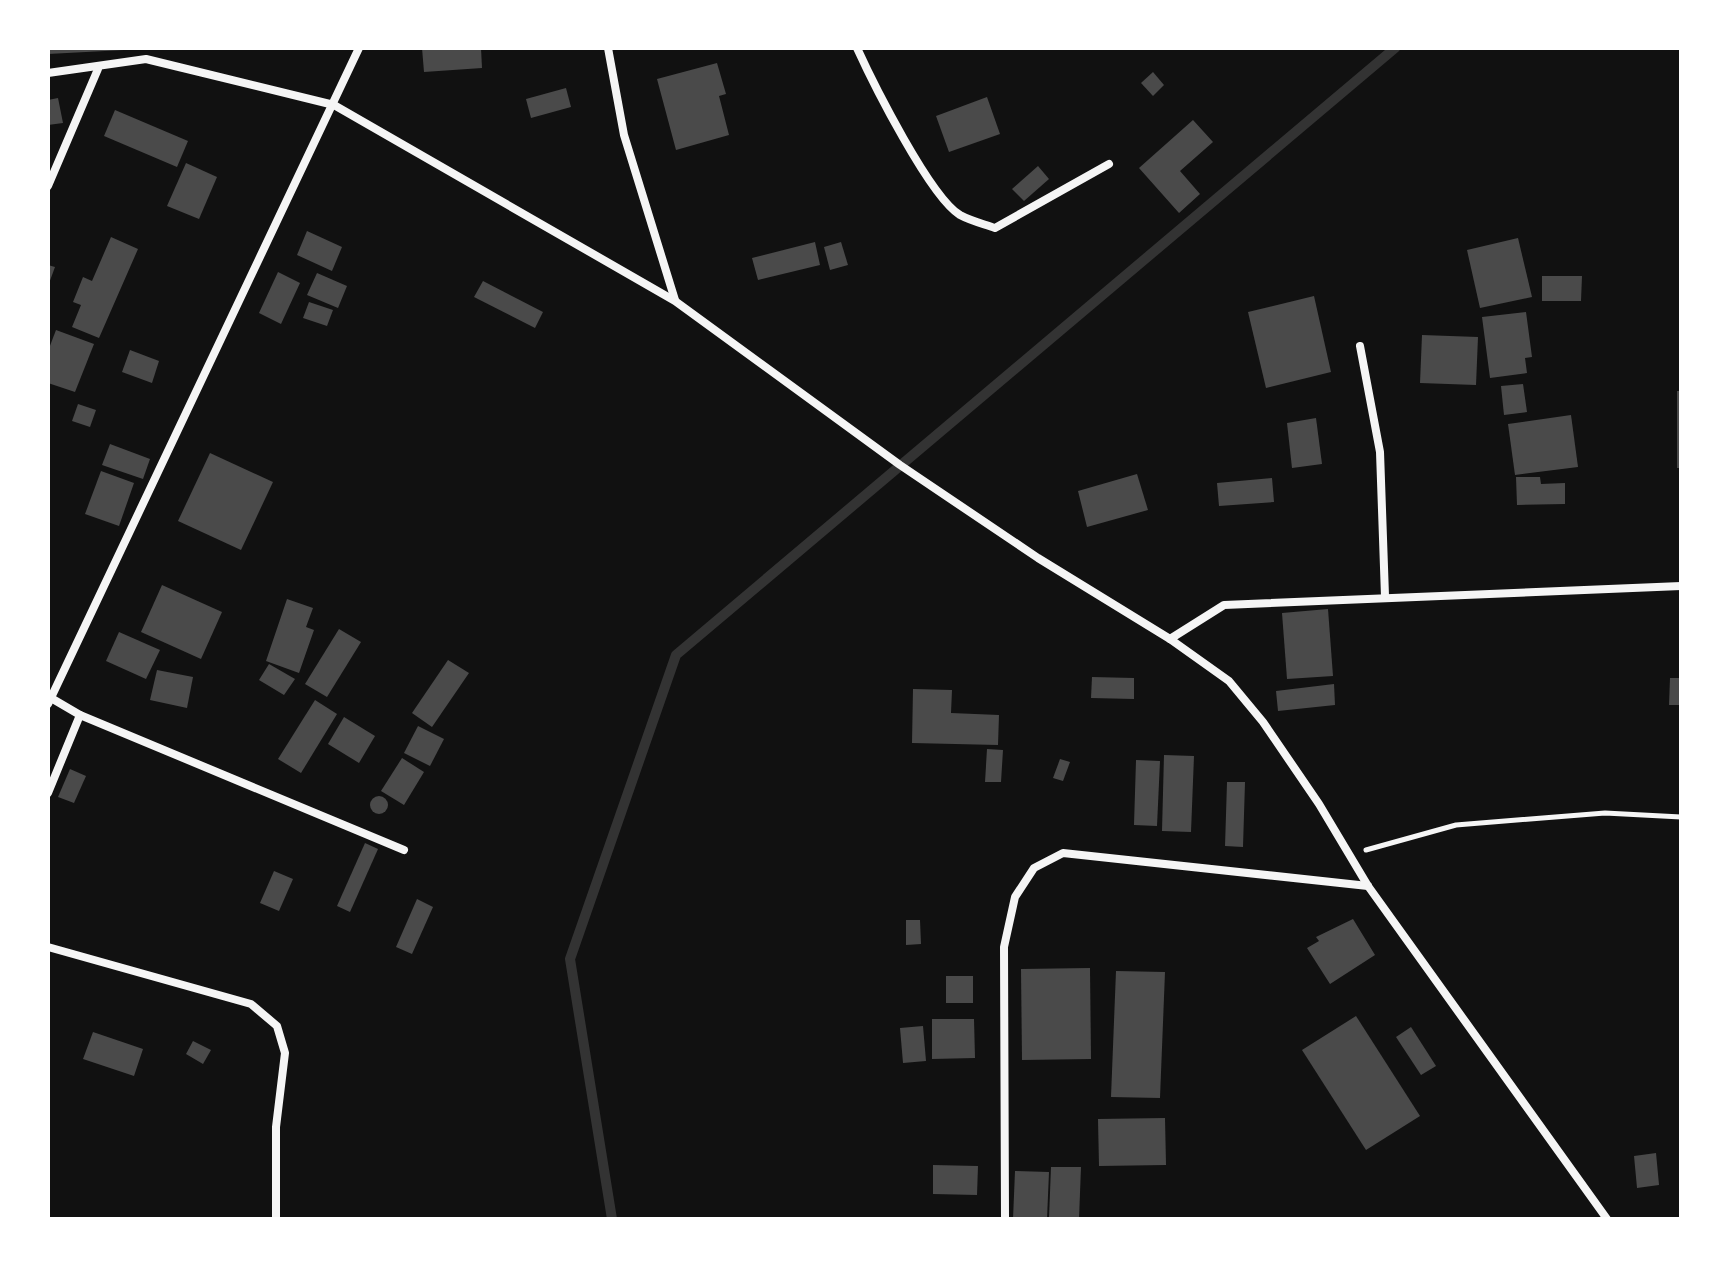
<svg xmlns="http://www.w3.org/2000/svg" width="1729" height="1267" font-family="'Sofia Sans Condensed',sans-serif">
<style>
.lines{fill:none;stroke-linecap:round;stroke-linejoin:round}
.stream{stroke:#333;stroke-width:10}
.building{fill:#4a4a4a}
.path{stroke:#f5f5f5;stroke-width:5}
.minor{stroke:#f5f5f5;stroke-width:8}
</style>
<rect width="100%" height="100%" fill="#111"/>
<g class="lines">
<!-- stream -->
<path class="stream" d="M612,1219L570,959L676,655L1395,48"/>
</g>
<!-- building -->
<g class="building">
<path d="M48,48H124V50L48,54Z"/>
<path d="M422,48H481L482,68L424,72Z"/>
<path d="M717,63L726,94L719,96L729,135L676,150L657,79Z"/>
<path d="M1153,72L1164,85L1153,96L1141,83Z"/>
<path d="M566,88L571,107L531,118L526,99Z"/>
<path d="M987,97L1000,134L949,152L936,116Z"/>
<path d="M58,98L63,123L48,125V100Z"/>
<path d="M115,110L188,141L177,167L104,136Z"/>
<path d="M1193,120L1213,142L1180,171L1200,194L1179,213L1139,168Z"/>
<path d="M186,163L217,177L199,219L167,206Z"/>
<path d="M1038,166L1049,179L1024,201L1012,189Z"/>
<path d="M307,231L342,247L332,271L297,255Z"/>
<path d="M111,237L138,249L99,338L72,327L81,305L73,302L83,277L92,281Z"/>
<path d="M1518,238L1532,297L1480,308L1467,250Z"/>
<path d="M815,242L820,265L758,280L752,258Z"/>
<path d="M841,242L848,265L830,270L824,247Z"/>
<path d="M48,265L55,267L48,286Z"/>
<path d="M278,272L300,283L281,324L259,313Z"/>
<path d="M317,273L347,286L338,308L307,295Z"/>
<path d="M1542,276H1582L1581,301H1542Z"/>
<path d="M483,281L543,312L535,328L474,297Z"/>
<path d="M1314,296L1331,372L1266,388L1248,312Z"/>
<path d="M309,302L333,310L327,326L303,318Z"/>
<path d="M1526,312L1532,357L1525,358L1527,373L1490,378L1482,317Z"/>
<path d="M56,330L94,344L75,392L48,383V351Z"/>
<path d="M1422,335L1478,337L1476,385L1420,383Z"/>
<path d="M130,350L159,361L152,383L122,372Z"/>
<path d="M1523,384L1527,412L1504,415L1501,386Z"/>
<rect x="1677" y="391" width="4" height="77"/>
<path d="M78,404L96,410L90,427L72,421Z"/>
<path d="M1571,415L1578,467L1515,475L1508,424Z"/>
<path d="M1316,418L1322,464L1292,468L1287,423Z"/>
<path d="M110,444L150,459L143,479L102,465Z"/>
<path d="M210,453L273,482L241,550L178,521Z"/>
<path d="M101,471L134,483L119,526L85,514Z"/>
<path d="M1137,474L1148,510L1087,527L1078,491Z"/>
<path d="M1516,477H1540L1541,484L1565,483V504L1517,505Z"/>
<path d="M1272,478L1274,502L1219,506L1217,483Z"/>
<path d="M162,585L222,612L201,659L141,632Z"/>
<path d="M287,599L313,608L306,627L314,630L299,673L266,661Z"/>
<path d="M1328,609L1333,676L1287,679L1282,613Z"/>
<path d="M339,629L361,642L327,697L305,684Z"/>
<path d="M119,632L160,650L146,679L106,661Z"/>
<path d="M448,660L469,673L432,727L412,713Z"/>
<path d="M269,664L295,679L284,695L259,680Z"/>
<path d="M157,670L193,677L187,708L150,700Z"/>
<path d="M1092,677L1134,678V699L1091,698Z"/>
<path d="M1670,678H1681V705H1669Z"/>
<path d="M1334,684L1335,705L1278,711L1276,691Z"/>
<path d="M913,689L952,690L951,713L999,715L998,745L912,743Z"/>
<path d="M315,700L337,714L301,773L278,759Z"/>
<path d="M344,717L375,736L359,763L328,744Z"/>
<path d="M418,726L444,739L430,766L404,753Z"/>
<path d="M987,749L1003,750L1001,782H985Z"/>
<path d="M1164,755L1194,756L1191,832L1162,831Z"/>
<path d="M402,758L424,772L404,805L381,791Z"/>
<path d="M1060,759L1070,762L1063,781L1053,778Z"/>
<path d="M1136,760L1160,761L1157,826L1134,825Z"/>
<path d="M70,769L86,776L74,803L58,797Z"/>
<path d="M1227,782H1245L1243,847L1225,846Z"/>
<circle cx="379" cy="805" r="9"/>
<path d="M365,843L378,849L350,912L337,906Z"/>
<path d="M274,871L293,879L279,911L260,903Z"/>
<path d="M417,899L433,907L412,954L396,947Z"/>
<path d="M1353,919L1375,955L1330,984L1307,948L1319,941L1316,937Z"/>
<path d="M906,920H920L921,944L906,945Z"/>
<path d="M1090,968L1091,1059L1022,1060L1021,969Z"/>
<path d="M1116,971L1165,972L1160,1098L1111,1097Z"/>
<rect x="946" y="976" width="27" height="27"/>
<path d="M1356,1016L1420,1116L1366,1150L1302,1050Z"/>
<path d="M932,1019H974L975,1058L932,1059Z"/>
<path d="M923,1026L926,1061L903,1063L900,1028Z"/>
<path d="M1411,1027L1436,1066L1421,1075L1396,1037Z"/>
<path d="M93,1032L143,1049L134,1076L83,1059Z"/>
<path d="M193,1041L211,1050L203,1064L186,1054Z"/>
<path d="M1165,1118L1166,1165L1099,1166L1098,1119Z"/>
<path d="M1656,1153L1659,1185L1637,1188L1634,1156Z"/>
<path d="M933,1165L978,1166L977,1195L933,1194Z"/>
<path d="M1051,1167H1081L1079,1219L1049,1218Z"/>
<path d="M1015,1171L1049,1172L1047,1219H1013Z"/>
</g>
<g class="lines">
<!-- path -->
<path class="path" d="M1366,850L1456,825L1605,813L1681,817"/>
<!-- minor -->
<g class="minor">
<path d="M608,48L624,135L675,300"/>
<path d="M857,48C873,83 930,197 960,215C971,221 984,224 995,228L1109,164"/>
<path d="M48,73L146,59L334,105L675,301L900,465L1038,558L1170,639L1229,681L1263,722L1319,804L1368,886L1607,1219"/>
<path d="M48,186L98,69"/>
<path d="M1360,346L1380,452L1385,596"/>
<path d="M1170,639L1224,605L1681,586"/>
<path d="M51,698L80,715L404,850"/>
<path d="M48,704L359,48"/>
<path d="M48,793L80,715"/>
<path d="M48,947L251,1004L277,1026L285,1053L276,1127V1219"/>
<path d="M1005,1219L1004,947L1015,897L1034,868L1063,853L1368,886"/>
</g>
</g>
<!-- border -->
<rect width="1729" height="1267" fill="none" stroke="#ffffff" stroke-width="100"/>
</svg>
